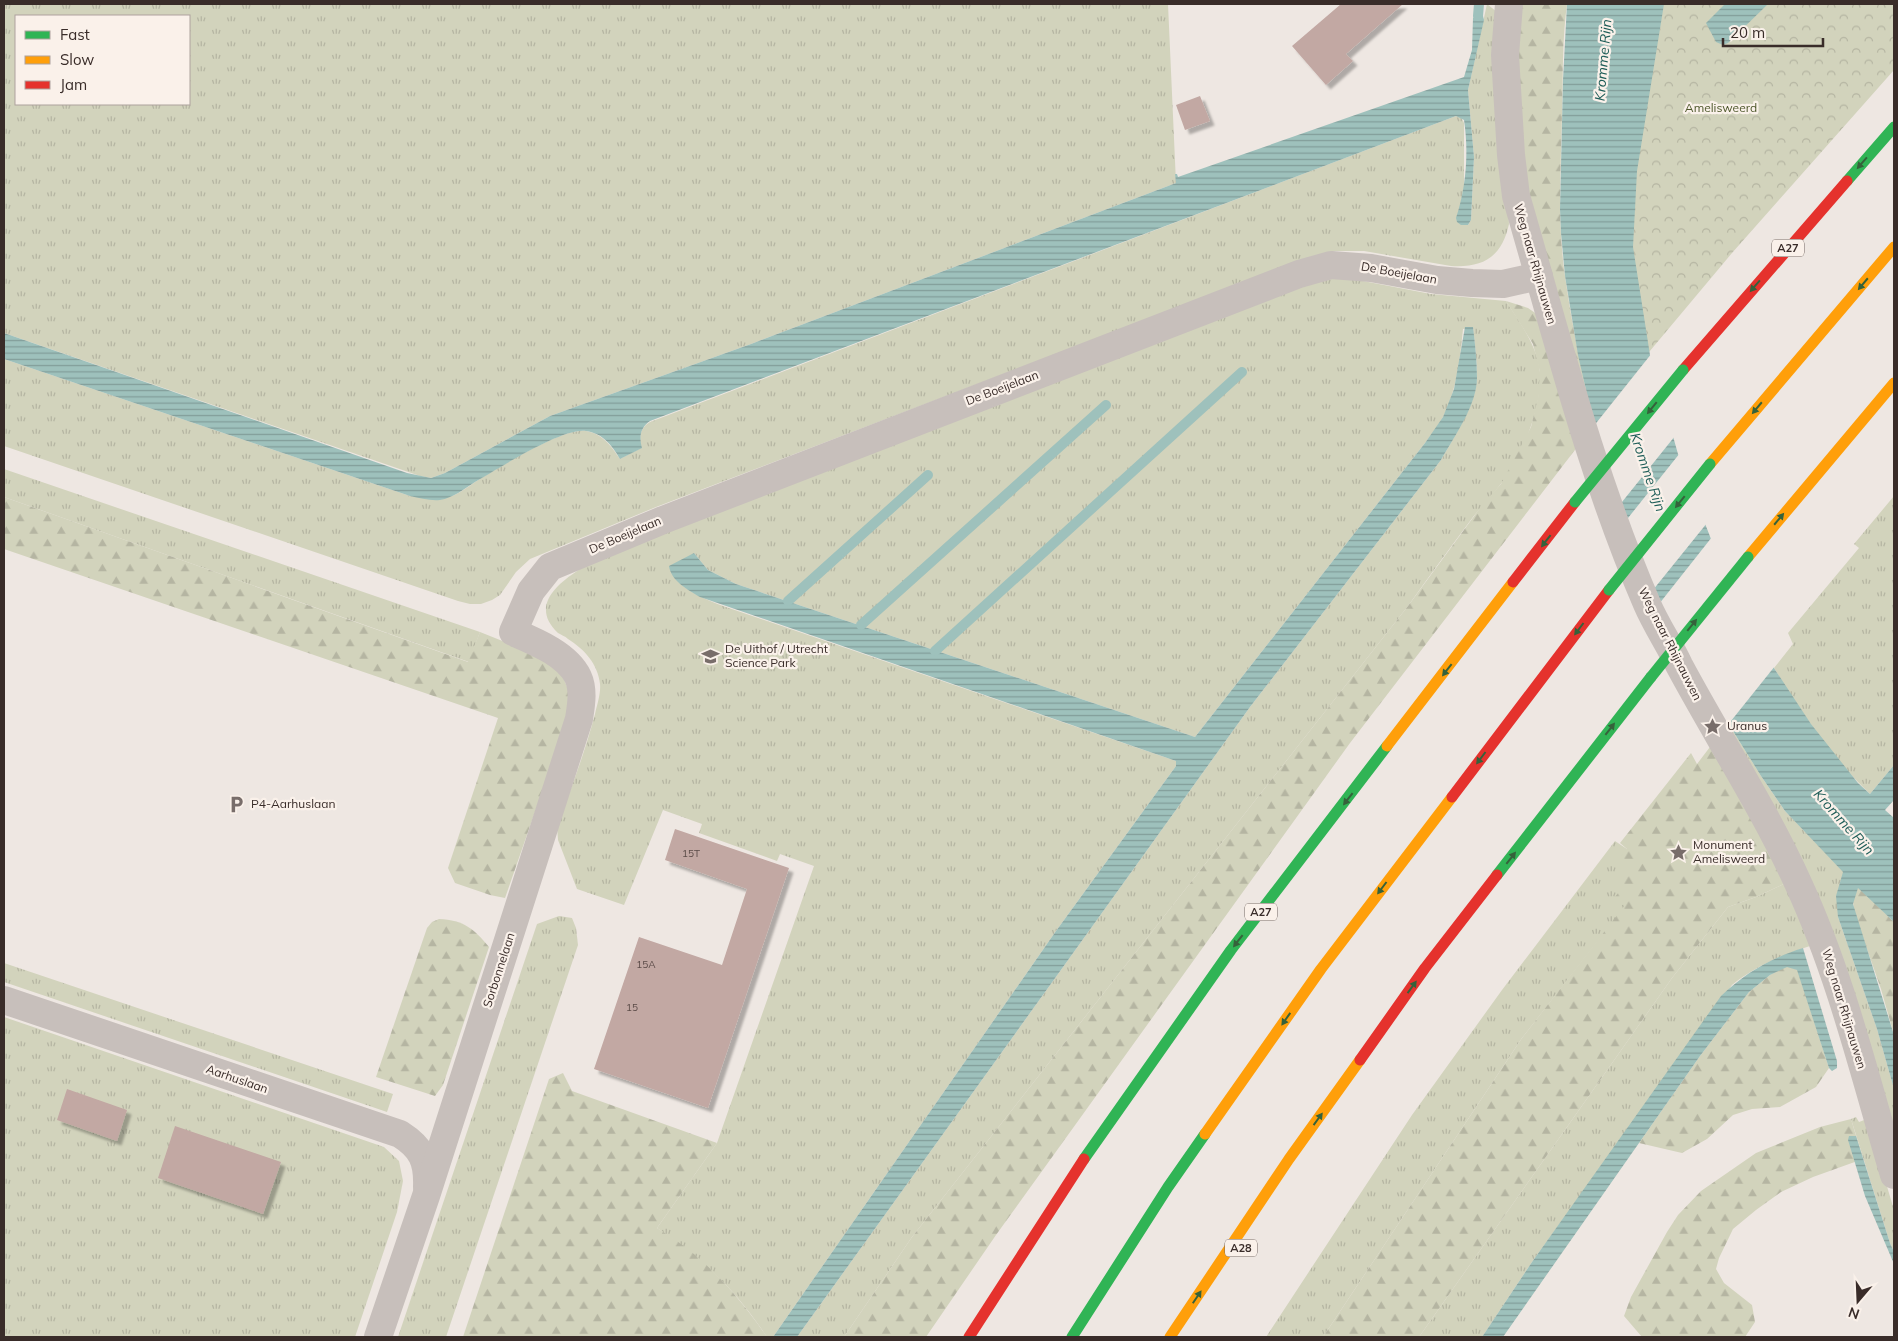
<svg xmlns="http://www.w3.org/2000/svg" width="1898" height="1341" font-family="Mulish,sans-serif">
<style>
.grass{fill:url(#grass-tufts);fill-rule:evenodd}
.forest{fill:url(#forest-firs)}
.park{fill:url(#park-crowns)}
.water{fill:url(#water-rules)}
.pier{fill:#eee7e2}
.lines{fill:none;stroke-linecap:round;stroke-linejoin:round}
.stream{stroke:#9ec1bc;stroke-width:10}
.building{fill:#c2a8a3;filter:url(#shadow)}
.street{stroke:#c7bfbb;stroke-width:28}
.fast{stroke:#30b455;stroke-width:11}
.slow{stroke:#ff9f0a;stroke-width:11}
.jam{stroke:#e5322d;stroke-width:11}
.fast-bridge{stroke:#30b455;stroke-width:11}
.oneway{fill:#35623b}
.labels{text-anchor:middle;stroke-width:4.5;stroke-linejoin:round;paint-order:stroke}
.number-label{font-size:10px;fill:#5b4b48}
.shield{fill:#faf1ea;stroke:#736763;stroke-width:1}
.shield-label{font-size:11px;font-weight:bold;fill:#392c29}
.park-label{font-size:12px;fill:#4e582c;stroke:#faf1ea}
.street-label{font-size:12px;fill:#392c29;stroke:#faf1ea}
.poi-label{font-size:12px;fill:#392c29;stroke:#faf1ea;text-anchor:start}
.water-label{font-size:14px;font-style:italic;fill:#1d5c57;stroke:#faf1ea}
</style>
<defs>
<pattern id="grass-tufts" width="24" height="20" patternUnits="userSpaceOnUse" patternTransform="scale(1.25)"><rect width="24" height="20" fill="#d2d3bc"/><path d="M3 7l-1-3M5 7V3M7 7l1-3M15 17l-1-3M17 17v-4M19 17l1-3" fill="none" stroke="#b5b5a2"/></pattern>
<pattern id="forest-firs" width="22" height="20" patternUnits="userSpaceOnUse" patternTransform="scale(1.25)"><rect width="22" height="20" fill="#d2d3bc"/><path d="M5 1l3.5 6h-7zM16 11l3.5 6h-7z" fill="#b5b5a2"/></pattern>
<pattern id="park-crowns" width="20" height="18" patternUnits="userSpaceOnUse" patternTransform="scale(1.25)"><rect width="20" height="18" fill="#d2d3bc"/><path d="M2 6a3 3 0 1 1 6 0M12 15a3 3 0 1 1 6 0" fill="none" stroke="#b5b5a2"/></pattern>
<pattern id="water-rules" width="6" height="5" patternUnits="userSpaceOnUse" patternTransform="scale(1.25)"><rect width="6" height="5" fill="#9ec1bc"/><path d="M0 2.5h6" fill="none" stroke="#829d99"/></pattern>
<filter id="shadow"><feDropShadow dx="4.5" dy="4.5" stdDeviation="1" flood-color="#0004"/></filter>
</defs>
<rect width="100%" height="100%" fill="#eee7e2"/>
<!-- grass -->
<g class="grass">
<path d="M4,4H1168L1176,183L751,344L550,416L445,473L431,478L420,476L4,333ZM16,16H189V104H16Z"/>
<path d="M1487,4L1497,12L1509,224C1502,257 1483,268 1451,266L1364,251H1336L1310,257L656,507L530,559L516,572L500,595L492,600L481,604H470L458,601L4,446V359L410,496C420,496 443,500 452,496C460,493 468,487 475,482C496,469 563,427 586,431C603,434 611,446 620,459L641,448C639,437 640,428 650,422L1456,116L1461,117L1464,123V188L1461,201V225H1468L1471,220L1474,157L1468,90Z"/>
<path d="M1342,277L1431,294L1506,301C1520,323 1537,345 1540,372C1543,405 1521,460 1500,485C1492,496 1482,506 1473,517C1451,547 1429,576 1408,606L912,1237L844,1337H797L1250,707L1441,460C1454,437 1476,405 1477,378C1477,361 1475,344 1473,327L1463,329C1460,358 1457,390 1443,417C1438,426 1431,435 1425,443L1195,737L736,584L708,570L694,553L675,578C688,593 705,599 723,606L1176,761V766L1056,931L773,1337H767C735,1289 705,1261 657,1228L717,1143L814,866L780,854L777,861L699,833L702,824L663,810L624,905L577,889L558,840L557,826C571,789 585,752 595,714C597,705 601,693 600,684C598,664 584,649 568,639C565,636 561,635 558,633C515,593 599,559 626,545L1303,284Z"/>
<path d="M4,469L480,632L469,662L4,497Z"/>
<path d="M1894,496V765L1870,794C1832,758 1801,712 1774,668L1793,644L1788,633L1859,548L1854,544Z"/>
<path d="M1723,715L1761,776L1785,811L1844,872L1839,886L1838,917L1877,1029L1894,1089V1145L1753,775Z"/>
<path d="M1615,841L1627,849L1624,885L1626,905L1522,1038L1323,1337H1266L1412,1115L1502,990Z"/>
<path d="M1790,881L1816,944C1785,954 1757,965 1732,985L1532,1262L1482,1337H1419L1672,978L1728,907L1756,897Z"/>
<path d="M559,916L572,918L576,928L578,945L446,1337H398L537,924Z"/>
<path d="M4,963L393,1094L387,1112L4,982Z"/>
<path d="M4,1017L384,1147L399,1161L403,1181L397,1212L355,1337H4Z"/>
<path d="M1856,1117L1859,1122L1867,1119L1894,1210V1252L1890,1243L1851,1119Z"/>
</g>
<!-- forest -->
<g class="forest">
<path d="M1517,4H1567C1562,40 1563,77 1562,114C1561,168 1557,222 1565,276C1572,327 1583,376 1594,425L1535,230L1518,137Z"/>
<path d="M1506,301L1528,308L1538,315L1578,446L1350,743L996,1235L926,1337H844L912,1237L1408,606L1483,504L1501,484L1531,427L1538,398L1540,372L1533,344Z"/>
<path d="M4,497L468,662L480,632L547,659L563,677L570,694L569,708L553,760L505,898L490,895L455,883L448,868L498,718L4,549Z"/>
<path d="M1713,743L1790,881L1756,897L1728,907L1672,978L1419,1337H1323L1522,1038L1625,905L1615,897L1624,885L1616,879L1625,867L1617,861L1627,849L1620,843L1691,753L1697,764Z"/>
<path d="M1858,887L1894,922V1035L1881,989L1854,912L1853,900Z"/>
<path d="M439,919C464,920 474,929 489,947L443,1085L435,1096L376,1077L427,928L432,922Z"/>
<path d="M1787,966L1798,970L1829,1068L1816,1087L1780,1107L1752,1109L1733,1115L1707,1139L1682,1153L1639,1143L1700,1056L1749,992L1770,975Z"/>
<path d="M563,1073L572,1091L717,1143L657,1228C668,1235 679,1242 689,1250C720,1275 745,1305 767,1337H463L549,1079Z"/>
<path d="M1851,1119L1863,1159L1813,1177L1781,1192L1756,1210L1733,1229L1719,1258L1716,1269L1724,1283L1752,1305L1755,1322L1745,1337H1642L1624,1316L1631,1297L1667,1232L1678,1215L1701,1191L1756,1153L1820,1127Z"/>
</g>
<!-- park -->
<path class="park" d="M1630,4H1894V70L1732,253L1634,370Z"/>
<!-- water -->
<g class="water">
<path d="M1567,4H1664L1637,171L1633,247L1650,355L1678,454L1711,539L1768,659L1811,724L1858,783L1870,794L1894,765V800L1885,810L1894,818V922L1858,888L1853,904L1894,1035V1089L1877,1029L1838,917L1836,896L1843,872L1785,811L1761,776L1723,715L1660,600L1625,519L1594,425L1578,355L1565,276L1561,233L1560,209L1563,80Z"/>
<path d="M1725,4H1768L1728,43L1723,45L1716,42L1706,23Z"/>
<path d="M1480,15L1483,16L1484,20L1468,90L1474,157L1471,220L1468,225H1461L1457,222L1456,218C1466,188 1469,152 1464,120L1456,116L650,421C640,428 639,437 642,448L620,459C612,445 602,433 586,431C563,427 496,470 475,482C464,489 453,498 440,500C430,501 420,498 410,496L4,359V333L407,473L431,478L445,473L550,416L751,344L1176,183L1175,174H1177L1178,177L1464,77L1472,50L1473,18Z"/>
<path d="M1465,327H1473C1475,343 1477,361 1477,378C1477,405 1454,437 1441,460L1250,707L797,1337H773L1056,931L1176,766V761L700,597C688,590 671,581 669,566L694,553L708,570L736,584L1195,737L1425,443L1443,417L1454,389Z"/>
<path d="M1803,948L1837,1061V1068L1832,1071L1829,1068L1797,970L1787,967L1770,975L1749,992L1700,1056L1503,1337H1482L1532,1262L1721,996C1745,973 1771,958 1803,948Z"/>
<path d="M1849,1136H1856L1890,1243L1894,1252V1264L1865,1196L1848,1140Z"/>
</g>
<!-- pier -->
<g class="pier">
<path d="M1652,353L1675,436L1618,507L1593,427Z"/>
<path d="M1680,453L1707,523L1653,590L1624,523Z"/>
<path d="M1712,537L1775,666L1727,726L1659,604Z"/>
</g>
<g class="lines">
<!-- stream -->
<g class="stream">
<path d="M1478,16L1479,4"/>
<path d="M788,601L928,475"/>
<path d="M861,625L1106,405"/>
<path d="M935,651L1242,372"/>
</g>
</g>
<!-- building -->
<g class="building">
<path d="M1341,4H1403L1346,54L1353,61L1326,85L1292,46Z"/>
<path d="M1200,96L1210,121L1185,130L1176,105Z"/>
<path d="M675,829L789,868L708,1108L594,1069L639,937L722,965L747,889L665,860Z"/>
<path d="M67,1089L127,1110L117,1141L57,1120Z"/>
<path d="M175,1126L281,1162L263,1214L158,1178Z"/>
</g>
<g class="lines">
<!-- street -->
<g class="street">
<path d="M1509,4L1505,55L1511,155L1516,196C1556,333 1590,472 1647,604C1656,625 1669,644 1679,665C1718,738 1764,808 1798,883C1841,976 1865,1077 1894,1175"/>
<path d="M4,1000L400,1134C422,1148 428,1161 427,1187"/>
<path d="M378,1337L426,1196L579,719C581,706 584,690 578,677C567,654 534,641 513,632L531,591L550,567L663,520L1299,274L1331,265L1371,268L1437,280L1472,283L1503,284L1539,276"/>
</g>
<!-- fast -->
<g class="fast">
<path d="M1847,181L1894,127"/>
<path d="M1497,875L1651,677"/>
<path d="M1084,1159L1231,950L1387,746"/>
<path d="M1072,1337L1168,1187L1205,1134"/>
</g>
<!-- slow -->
<g class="slow">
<path d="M1710,464L1894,247"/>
<path d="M1748,557L1894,383"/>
<path d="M1387,746L1513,582"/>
<path d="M1205,1134L1321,969L1452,797"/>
<path d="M1170,1337L1289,1159L1360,1060"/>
</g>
<!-- jam -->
<g class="jam">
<path d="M1683,370L1847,181"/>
<path d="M1513,582L1575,502"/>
<path d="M1452,797L1609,590"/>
<path d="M1360,1060L1425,968L1497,875"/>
<path d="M969,1337L1084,1159"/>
</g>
<!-- fast-bridge -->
<g class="fast-bridge">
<path d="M1575,502L1683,370"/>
<path d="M1609,590L1710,464"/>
<path d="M1651,677L1748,557"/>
</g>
</g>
<!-- one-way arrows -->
<defs><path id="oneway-solid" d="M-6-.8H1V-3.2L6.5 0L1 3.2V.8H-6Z" transform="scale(1.25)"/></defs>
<g class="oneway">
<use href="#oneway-solid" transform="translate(1862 163) rotate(131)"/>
<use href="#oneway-solid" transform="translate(1863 284) rotate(130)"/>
<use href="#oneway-solid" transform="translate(1755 286) rotate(131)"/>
<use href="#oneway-solid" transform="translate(1652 408) rotate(129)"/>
<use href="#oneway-solid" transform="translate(1757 408) rotate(130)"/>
<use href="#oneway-solid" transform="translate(1680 502) rotate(129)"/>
<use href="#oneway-solid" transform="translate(1779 519) rotate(-50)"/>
<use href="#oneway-solid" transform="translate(1546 541) rotate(128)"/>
<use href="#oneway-solid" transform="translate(1692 625) rotate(-51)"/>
<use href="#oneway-solid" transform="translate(1579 629) rotate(127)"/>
<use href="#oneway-solid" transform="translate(1447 670) rotate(128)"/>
<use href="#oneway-solid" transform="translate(1610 729) rotate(-52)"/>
<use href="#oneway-solid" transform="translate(1481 758) rotate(127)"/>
<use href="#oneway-solid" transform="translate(1348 799) rotate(128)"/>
<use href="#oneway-solid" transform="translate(1511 858) rotate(-52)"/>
<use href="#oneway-solid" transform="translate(1382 888) rotate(127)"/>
<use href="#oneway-solid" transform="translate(1238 941) rotate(128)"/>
<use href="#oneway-solid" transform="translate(1412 987) rotate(-54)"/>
<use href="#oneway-solid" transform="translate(1286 1019) rotate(125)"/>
<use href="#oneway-solid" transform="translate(1318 1119) rotate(-54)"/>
<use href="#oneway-solid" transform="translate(1197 1297) rotate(-56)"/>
</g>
<!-- icons -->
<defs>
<symbol id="university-bare" viewBox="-9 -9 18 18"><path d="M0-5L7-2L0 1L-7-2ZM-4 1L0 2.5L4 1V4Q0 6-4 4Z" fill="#786d6a" stroke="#faf1ea" stroke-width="2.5" paint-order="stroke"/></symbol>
<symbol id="sight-bare" viewBox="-9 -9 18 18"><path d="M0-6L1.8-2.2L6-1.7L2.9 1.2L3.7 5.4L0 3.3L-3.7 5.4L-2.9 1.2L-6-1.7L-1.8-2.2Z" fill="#786d6a" stroke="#faf1ea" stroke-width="2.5" paint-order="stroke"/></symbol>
<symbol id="parking-bare" viewBox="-9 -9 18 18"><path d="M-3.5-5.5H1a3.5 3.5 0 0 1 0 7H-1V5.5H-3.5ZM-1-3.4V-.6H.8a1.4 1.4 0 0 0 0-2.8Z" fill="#786d6a" stroke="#faf1ea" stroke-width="2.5" paint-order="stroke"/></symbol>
</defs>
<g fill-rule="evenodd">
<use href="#university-bare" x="698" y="644" width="25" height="25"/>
<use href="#sight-bare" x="1700" y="714" width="25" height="25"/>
<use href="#parking-bare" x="224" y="792" width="25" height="25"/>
<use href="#sight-bare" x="1666" y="840" width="25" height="25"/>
</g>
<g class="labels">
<!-- number labels -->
<g class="number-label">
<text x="691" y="857">15T</text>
<text x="646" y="968">15A</text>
<text x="632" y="1011">15</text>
</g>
<!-- shield labels -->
<g class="shield">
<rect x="1772" y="239.5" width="32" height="17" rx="4"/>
<rect x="1245" y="903.5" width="32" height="17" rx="4"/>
<rect x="1225" y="1239.5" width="32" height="17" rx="4"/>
</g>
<g class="shield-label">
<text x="1788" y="252">A27</text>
<text x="1261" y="916">A27</text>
<text x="1241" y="1252">A28</text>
</g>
<!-- park labels -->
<g class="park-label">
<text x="1721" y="112">Amelisweerd</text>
</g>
<!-- street labels -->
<g class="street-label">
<text transform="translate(1535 264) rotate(74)" y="4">Weg naar Rhijnauwen</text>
<text transform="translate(1399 273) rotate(10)" y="4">De Boeijelaan</text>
<text transform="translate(1002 388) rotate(-21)" y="4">De Boeijelaan</text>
<text transform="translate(625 535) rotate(-23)" y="4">De Boeijelaan</text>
<text transform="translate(1670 644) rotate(63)" y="4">Weg naar Rhijnauwen</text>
<text transform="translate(499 970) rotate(-72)" y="4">Sorbonnelaan</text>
<text transform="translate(1844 1009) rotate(73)" y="4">Weg naar Rhijnauwen</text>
<text transform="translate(237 1079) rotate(19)" y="4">Aarhuslaan</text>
</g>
<!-- poi labels -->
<g class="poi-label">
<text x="725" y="653">De Uithof / Utrecht<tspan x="725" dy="14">Science Park</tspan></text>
<text x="1727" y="730">Uranus</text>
<text x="251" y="808">P4-Aarhuslaan</text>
<text x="1693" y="849">Monument<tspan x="1693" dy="14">Amelisweerd</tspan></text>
</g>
<!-- water labels -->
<g class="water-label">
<text transform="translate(1603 60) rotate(-85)" y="5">Kromme Rijn</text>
<text transform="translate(1648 472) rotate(71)" y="5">Kromme Rijn</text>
<text transform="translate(1844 822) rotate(48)" y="5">Kromme Rijn</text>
</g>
</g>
<!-- border -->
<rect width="1898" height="1341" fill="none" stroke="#392c29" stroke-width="10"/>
<!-- legend -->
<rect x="15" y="15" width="175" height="90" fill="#faf1ea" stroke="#ada29d"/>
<rect x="25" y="31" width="25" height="8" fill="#30b455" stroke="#ada29d"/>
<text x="60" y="40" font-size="15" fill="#392c29">Fast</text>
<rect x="25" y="56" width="25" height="8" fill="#ff9f0a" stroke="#ada29d"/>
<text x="60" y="65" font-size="15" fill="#392c29">Slow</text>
<rect x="25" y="81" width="25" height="8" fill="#e5322d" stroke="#ada29d"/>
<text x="60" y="90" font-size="15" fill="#392c29">Jam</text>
<!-- north arrow -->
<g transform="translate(1858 1301) rotate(199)" stroke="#faf1ea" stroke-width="4" paint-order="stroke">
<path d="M0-4L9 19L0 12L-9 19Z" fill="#392c29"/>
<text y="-8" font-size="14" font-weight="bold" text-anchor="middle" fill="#392c29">N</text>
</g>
<!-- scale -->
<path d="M1723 38v8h100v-8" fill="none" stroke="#392c29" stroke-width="2.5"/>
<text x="1730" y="38" font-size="15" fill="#392c29" stroke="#faf1ea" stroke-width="4" paint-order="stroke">20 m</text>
</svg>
